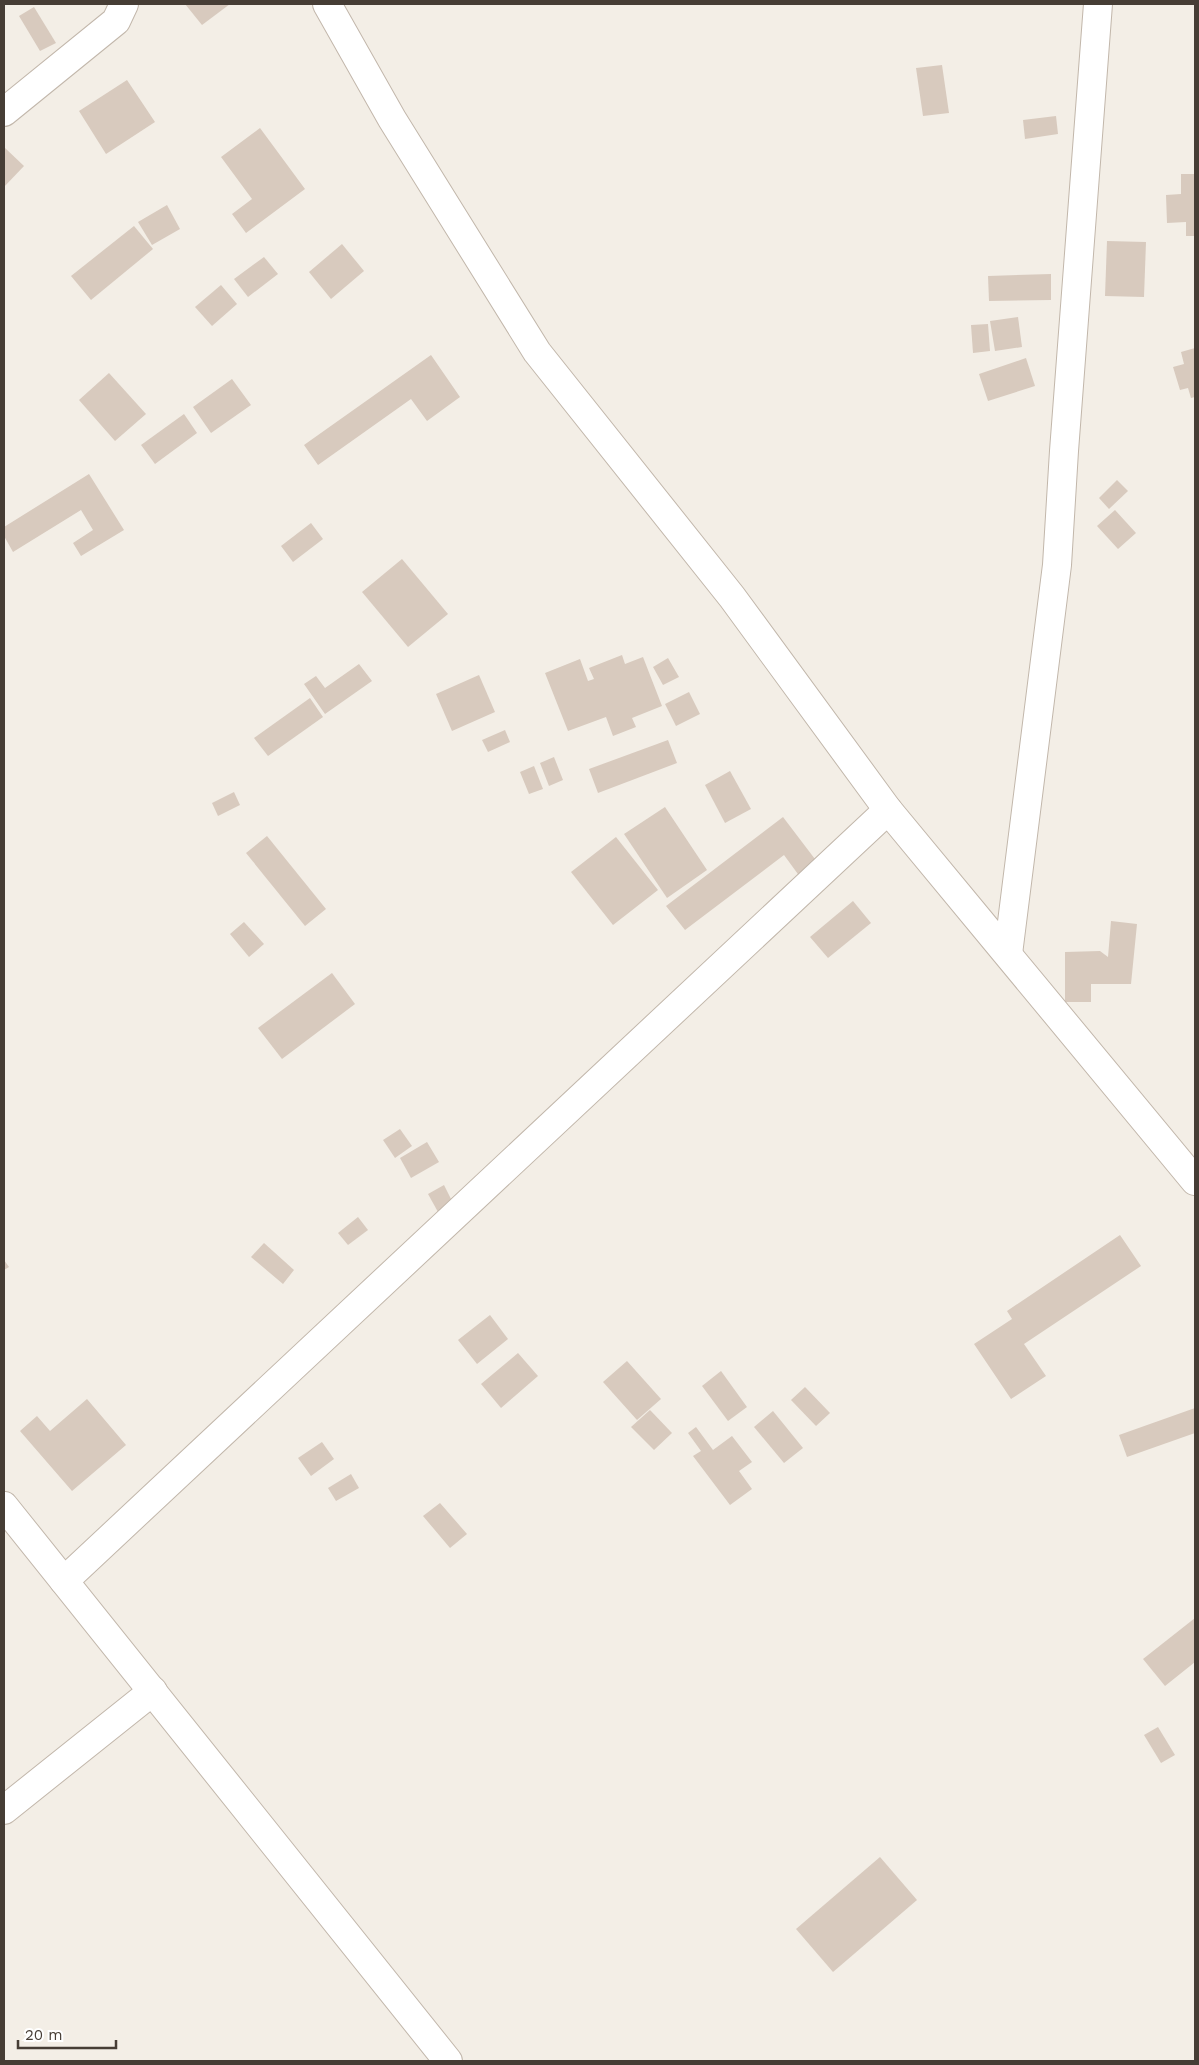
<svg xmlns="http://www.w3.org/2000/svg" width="1199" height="2065" font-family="'Work Sans',sans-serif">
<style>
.building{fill:#d8cabe}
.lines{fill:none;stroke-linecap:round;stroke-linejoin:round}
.minor-casing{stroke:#c2b7ab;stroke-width:30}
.minor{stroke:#fff;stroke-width:28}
</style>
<rect width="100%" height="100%" fill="#f3eee6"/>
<!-- building -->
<g class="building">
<path d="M185,4H230L202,25Z"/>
<path d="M34,7L56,43L40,51L19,16Z"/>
<path d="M942,65L949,113L923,116L916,68Z"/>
<path d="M127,80L155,122L106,154L79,111Z"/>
<path d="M1056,116L1058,134L1025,139L1023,120Z"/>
<path d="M260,128L305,189L246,233L232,214L252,199L221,157Z"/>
<path d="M4,147L24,166L4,187Z"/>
<path d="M1181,174H1195V236H1186V222L1167,223L1166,195L1181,194Z"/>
<path d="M167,205L180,229L152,245L138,222Z"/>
<path d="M134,226L153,249L91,300L71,276Z"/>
<path d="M1107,241L1146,242L1144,297L1105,296Z"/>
<path d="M342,244L364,271L331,299L309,272Z"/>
<path d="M264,257L278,274L248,297L234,279Z"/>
<path d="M1051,274V300L989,301L988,276Z"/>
<path d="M221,285L237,304L212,326L195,307Z"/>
<path d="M1018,317L1022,347L995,351L990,321Z"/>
<path d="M988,324L990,351L973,353L971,325Z"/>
<path d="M1195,348V397L1191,398L1188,388L1180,390L1173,367L1184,364L1181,352Z"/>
<path d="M431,355L460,397L427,421L411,399L318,465L304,445Z"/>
<path d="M1026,358L1035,386L988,401L979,374Z"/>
<path d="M109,373L146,414L115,441L79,400Z"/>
<path d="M232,379L251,405L211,433L193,407Z"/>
<path d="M184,414L197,433L155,464L141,445Z"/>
<path d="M89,474L124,530L81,556L73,543L93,530L81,510L13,552L4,536V527Z"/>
<path d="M1117,480L1128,491L1109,509L1099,498Z"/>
<path d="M1115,510L1136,533L1118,549L1097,526Z"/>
<path d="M311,523L323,539L293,562L281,546Z"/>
<path d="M402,559L448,614L408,647L362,592Z"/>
<path d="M622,655L625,664L643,657L662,706L632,718L636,727L613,736L606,717L568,731L545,673L580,659L588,681L594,679L589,668Z"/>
<path d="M668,658L679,677L663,685L653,667Z"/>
<path d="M359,664L372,681L325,714L304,684L316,676L325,688Z"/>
<path d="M479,675L495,712L452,731L436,694Z"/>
<path d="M689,692L700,714L676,726L665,704Z"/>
<path d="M310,698L323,717L268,756L254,738Z"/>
<path d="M505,730L510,742L488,752L482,740Z"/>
<path d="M668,740L677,763L598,793L589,769Z"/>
<path d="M554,757L563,780L549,786L540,763Z"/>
<path d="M534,766L543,789L529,794L520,772Z"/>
<path d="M730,771L751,809L725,823L705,785Z"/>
<path d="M234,792L240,805L218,816L212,803Z"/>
<path d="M665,807L707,870L667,898L624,834Z"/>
<path d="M783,817L821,867L803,881L784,855L685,930L666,906Z"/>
<path d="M267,836L326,909L305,926L246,853Z"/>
<path d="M616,837L658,890L613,925L571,872Z"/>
<path d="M853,901L871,923L828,958L810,937Z"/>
<path d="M1111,921L1137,924L1131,984H1091V1002H1065V952L1100,951L1108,957Z"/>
<path d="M244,922L264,944L249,957L230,934Z"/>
<path d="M332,973L355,1004L282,1059L258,1028Z"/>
<path d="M400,1129L412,1146L395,1158L383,1140Z"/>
<path d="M427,1142L439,1162L411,1178L400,1158Z"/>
<path d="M444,1185L453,1203L438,1212L428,1194Z"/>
<path d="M358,1217L368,1230L348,1245L338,1233Z"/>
<path d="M1120,1235L1141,1266L1024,1344L1046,1376L1011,1399L974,1344L1012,1319L1007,1311Z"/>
<path d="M264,1243L294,1270L283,1284L251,1257Z"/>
<path d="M4,1260L9,1267L4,1270Z"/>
<path d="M490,1315L508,1339L477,1364L458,1340Z"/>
<path d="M518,1353L538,1376L501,1408L481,1384Z"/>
<path d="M627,1361L661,1399L637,1420L603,1382Z"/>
<path d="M721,1371L747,1407L728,1421L702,1386Z"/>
<path d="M805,1387L830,1413L816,1426L791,1400Z"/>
<path d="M87,1399L126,1445L72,1491L20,1431L37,1416L50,1431Z"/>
<path d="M1195,1408V1433L1127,1457L1119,1435Z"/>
<path d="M650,1410L672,1433L654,1450L631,1427Z"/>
<path d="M773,1411L803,1448L784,1463L754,1427Z"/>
<path d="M696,1427L713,1450L732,1436L752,1462L739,1471L752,1489L730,1505L693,1456L701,1451L688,1433Z"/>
<path d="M322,1442L334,1459L311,1476L298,1458Z"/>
<path d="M351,1474L359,1488L336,1501L328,1488Z"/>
<path d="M440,1503L467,1534L450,1548L423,1516Z"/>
<path d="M1195,1618V1662L1165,1686L1143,1659Z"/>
<path d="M1158,1727L1175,1755L1161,1763L1144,1735Z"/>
<path d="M880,1857L917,1900L833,1972L796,1929Z"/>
</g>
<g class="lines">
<defs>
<g id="minor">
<path d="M327,4L392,119L537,352L732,597L888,810L1195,1181"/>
<path d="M4,112L116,21L124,4"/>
<path d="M1008,954L1057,565L1064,451L1098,4"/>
<path d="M4,1506L448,2061"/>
<path d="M64,1581L888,810"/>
<path d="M4,1810L153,1691"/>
</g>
</defs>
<!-- minor casing -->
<use href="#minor" class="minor-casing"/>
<!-- minor -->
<use href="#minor" class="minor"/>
</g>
<!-- border -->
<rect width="1199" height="2065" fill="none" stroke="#463d35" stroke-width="10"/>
<!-- scale -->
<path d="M18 2040v8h98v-8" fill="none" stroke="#463d35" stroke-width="2.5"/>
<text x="25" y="2040" font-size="15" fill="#463d35" stroke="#ffffff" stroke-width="4" paint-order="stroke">20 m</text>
</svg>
